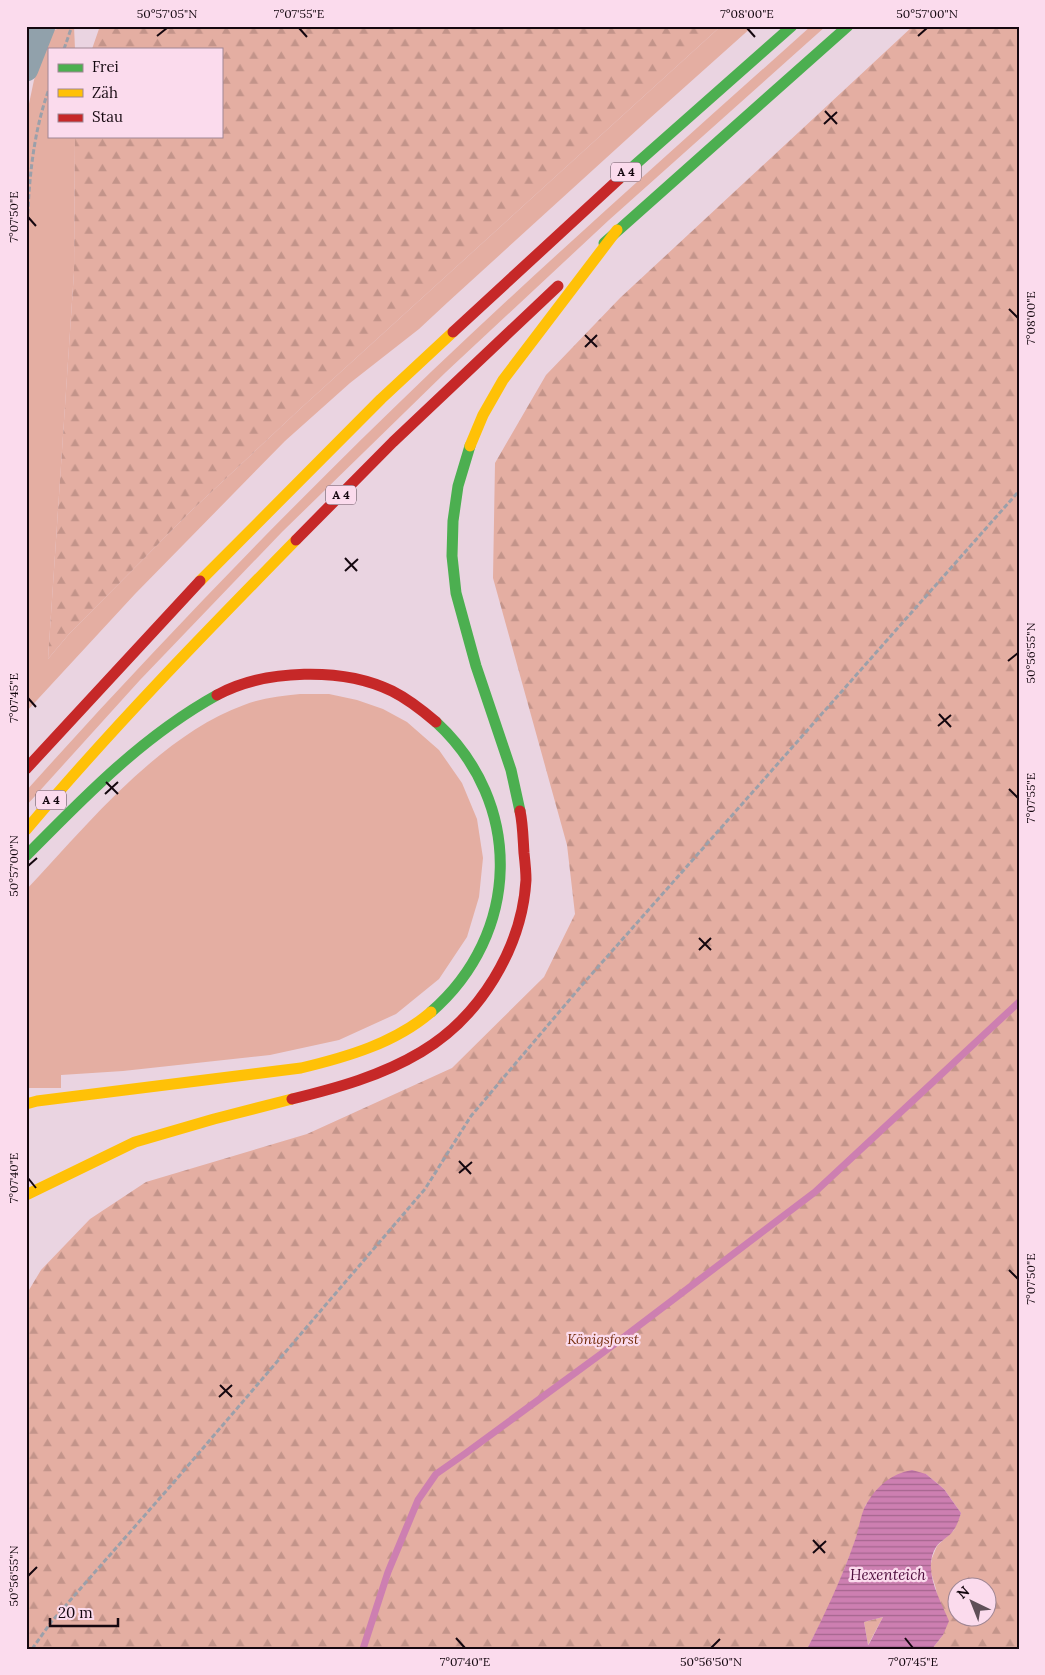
<svg xmlns="http://www.w3.org/2000/svg" width="1045" height="1675" font-family="Lora,serif">
<style>
.green{fill:#e4aea2}
.forest{fill:url(#forest-firs);fill-rule:evenodd}
.water{fill:url(#water-rules);fill-rule:evenodd}
.lines{fill:none;stroke-linecap:round;stroke-linejoin:round}
.stream{stroke:#cd7fb1;stroke-width:7}
.path{stroke:#9ba0aa;stroke-width:3;stroke-dasharray:5 2.5;stroke-linecap:butt}
.street{stroke:#91a1ab;stroke-width:25}
.fast{stroke:#4caf50;stroke-width:11}
.slow{stroke:#ffc107;stroke-width:11}
.jam{stroke:#c62828;stroke-width:11}
.ticks{fill:none;stroke:#14070f;stroke-width:2}
.labels{text-anchor:middle;stroke-width:4.5;stroke-linejoin:round;paint-order:stroke}
.shield{fill:#fbdbed;stroke:#594752;stroke-width:1}
.shield-label{font-size:12px;font-weight:bold;fill:#14070f}
.park-label{font-size:14px;font-style:italic;fill:#762f0e;stroke:#fbdbed}
.water-label{font-size:15px;font-style:italic;fill:#4d0c3b;stroke:#fbdbed}
.neatline{fill:none;stroke:#14070f;stroke-width:2}
.ticks-label{font-size:12px;text-anchor:middle;fill:#14070f}
</style>
<defs>
<pattern id="forest-firs" width="22" height="20" patternUnits="userSpaceOnUse" patternTransform="scale(1.25)"><rect width="22" height="20" fill="#e4aea2"/><path d="M5 1l3.5 6h-7zM16 11l3.5 6h-7z" fill="#c3948a"/></pattern>
<pattern id="water-rules" width="6" height="5" patternUnits="userSpaceOnUse" patternTransform="scale(1.25)"><rect width="6" height="5" fill="#cd7fb1"/><path d="M0 2.5h6" fill="none" stroke="#a5668e"/></pattern>
</defs>
<rect width="100%" height="100%" fill="#ead4e1"/>
<!-- green -->
<g class="green">
<path d="M67,26H74L75,49H49V136H75L74,272L48,659L69,634L192,510L300,409L721,26H753L649,119L448,302L419,329L350,383L285,441L135,594L26,712V118L34,80L51,31Z"/>
<path d="M811,26H826L609,220L446,372L282,532L140,680L26,806V791C156,646 291,506 432,371C556,253 684,140 811,26Z"/>
<path d="M300,694H329L357,700L383,709L407,722L439,750L462,783L477,819L483,858L479,897L467,937L439,979L396,1014L339,1040L270,1055L123,1071L61,1075V1088H26V890C87,825 159,736 244,705C262,698 281,696 300,694Z"/>
</g>
<!-- forest -->
<g class="forest">
<path d="M100,26H721L300,409L192,510L69,634L48,659L74,272L75,136H221V49H92Z"/>
<path d="M913,26H1019V1649H932L943,1635L936,1589L930,1569L932,1558L937,1546L954,1530L961,1513L944,1489L926,1474L866,1504L855,1542L831,1603L807,1649H26V1295L41,1270L90,1219L146,1182L307,1134L452,1068L544,977L575,914L567,845L493,578L495,463L546,375L620,298ZM958,1588H988V1618H958Z"/>
<path d="M883,1617L868,1645L864,1622Z"/>
</g>
<!-- water -->
<path class="water" d="M912,1470L926,1474L944,1489L961,1513C959,1519 957,1526 953,1531C949,1537 940,1541 936,1547C922,1570 940,1599 949,1621L943,1635L932,1649H807C825,1614 841,1580 854,1543C859,1531 860,1514 867,1503C878,1485 891,1474 912,1470ZM883,1617L869,1644L868,1645L864,1622Z"/>
<g class="lines">
<!-- stream -->
<path class="stream" d="M363,1649L388,1572L418,1500L436,1474L466,1453L616,1343L815,1192L1019,1002"/>
<!-- path -->
<g class="path">
<path d="M64,49L72,26"/>
<path d="M26,259C28,202 29,144 49,89"/>
<path d="M32,1649L52,1621L174,1482L425,1189L471,1116L582,985L1019,491"/>
</g>
<!-- street -->
<path class="street" d="M26,69L43,26"/>
<!-- fast -->
<g class="fast">
<path d="M619,179L792,26"/>
<path d="M604,243L848,26"/>
<path d="M470,446L458,486L453,521L452,556L456,593L476,666L511,770L520,811"/>
<path d="M26,856C85,796 143,736 217,695"/>
<path d="M431,1012C521,934 524,803 436,722"/>
</g>
<!-- slow -->
<g class="slow">
<path d="M470,446L483,415L503,380L617,230"/>
<path d="M200,581L381,399L453,332"/>
<path d="M26,830C111,729 203,635 296,540"/>
<path d="M26,1104L37,1101L301,1068C347,1057 395,1043 431,1012"/>
<path d="M26,1195L135,1142L214,1119L292,1099"/>
</g>
<!-- jam -->
<g class="jam">
<path d="M453,332L619,179"/>
<path d="M296,540L393,442L558,286"/>
<path d="M217,695C265,669 343,667 392,691C408,699 422,710 436,722"/>
<path d="M26,769L200,581"/>
<path d="M292,1099C337,1088 381,1076 421,1052C480,1017 522,948 526,880C526,871 525,862 524,853C523,839 523,825 520,811"/>
</g>
</g>
<!-- ticks -->
<path class="ticks" d="M299,28L307,37M747,28L755,37M157,36L167,28M918,36L927,28M825,111L837,124M824,124L837,112M28,217L36,226M1009,309L1018,318M585,335L597,347M585,347L597,335M345,558L357,571M345,571L358,559M1008,661L1018,653M28,698L36,707M939,714L951,727M938,726L951,715M106,782L118,794M1009,789L1018,798M105,794L118,782M28,866L37,858M699,938L711,950M699,950L711,938M459,1161L471,1174M459,1173L472,1162M28,1178L36,1188M1009,1270L1018,1279M220,1385L232,1397M219,1397L232,1385M813,1540L825,1553M813,1553L826,1541M28,1576L37,1567M456,1638L465,1648M905,1638L913,1648M711,1648L720,1639"/>
<g class="labels">
<!-- shield labels -->
<g class="shield">
<rect x="611" y="162.5" width="30" height="19" rx="4"/>
<rect x="326" y="485.5" width="30" height="19" rx="4"/>
<rect x="36" y="790.5" width="30" height="19" rx="4"/>
</g>
<g class="shield-label">
<text x="626" y="176">A 4</text>
<text x="341" y="499">A 4</text>
<text x="51" y="804">A 4</text>
</g>
<!-- park labels -->
<g class="park-label">
<text x="603" y="1344">Königsforst</text>
</g>
<!-- water labels -->
<g class="water-label">
<text x="888" y="1580">Hexenteich</text>
</g>
</g>
<!-- border -->
<rect width="1045" height="1675" fill="none" stroke="#fbdbed" stroke-width="55"/>
<!-- legend -->
<rect x="48" y="48" width="175" height="90" fill="#fbdbed" stroke="#9f8694"/>
<rect x="58" y="64" width="25" height="8" fill="#4caf50" stroke="#9f8694"/>
<text x="92" y="72" font-size="15" fill="#14070f">Frei</text>
<rect x="58" y="89" width="25" height="8" fill="#ffc107" stroke="#9f8694"/>
<text x="92" y="98" font-size="15" fill="#14070f">Zäh</text>
<rect x="58" y="114" width="25" height="8" fill="#c62828" stroke="#9f8694"/>
<text x="92" y="122" font-size="15" fill="#14070f">Stau</text>
<!-- north arrow -->
<g transform="translate(972 1602) rotate(317)"><circle r="24" fill="#fbdbed" stroke="#9f8694"/>
<path d="M0-4L9 19L0 12L-9 19Z" fill="#5f4f58"/>
<text y="-8" font-size="14" font-weight="bold" text-anchor="middle" fill="#14070f">N</text>
</g>
<!-- scale -->
<path d="M50 1618v8h68v-8" fill="none" stroke="#14070f" stroke-width="2.5"/>
<text x="58" y="1618" font-size="15" fill="#14070f" stroke="#fbdbed" stroke-width="4" paint-order="stroke">20 m</text>
<rect x="28" y="28" width="990" height="1620" class="neatline"/>
<g class="ticks-label">
<text x="167" y="18">50°57'05"N</text>
<text x="299" y="18">7°07'55"E</text>
<text x="747" y="18">7°08'00"E</text>
<text x="927" y="18">50°57'00"N</text>
<text transform="translate(14 217) rotate(-90)" y="4">7°07'50"E</text>
<text transform="translate(1031 318) rotate(-90)" y="4">7°08'00"E</text>
<text transform="translate(1031 653) rotate(-90)" y="4">50°56'55"N</text>
<text transform="translate(14 698) rotate(-90)" y="4">7°07'45"E</text>
<text transform="translate(1031 798) rotate(-90)" y="4">7°07'55"E</text>
<text transform="translate(14 866) rotate(-90)" y="4">50°57'00"N</text>
<text transform="translate(14 1178) rotate(-90)" y="4">7°07'40"E</text>
<text transform="translate(1031 1279) rotate(-90)" y="4">7°07'50"E</text>
<text transform="translate(14 1576) rotate(-90)" y="4">50°56'55"N</text>
<text x="465" y="1666">7°07'40"E</text>
<text x="711" y="1666">50°56'50"N</text>
<text x="913" y="1666">7°07'45"E</text>
</g>
</svg>
